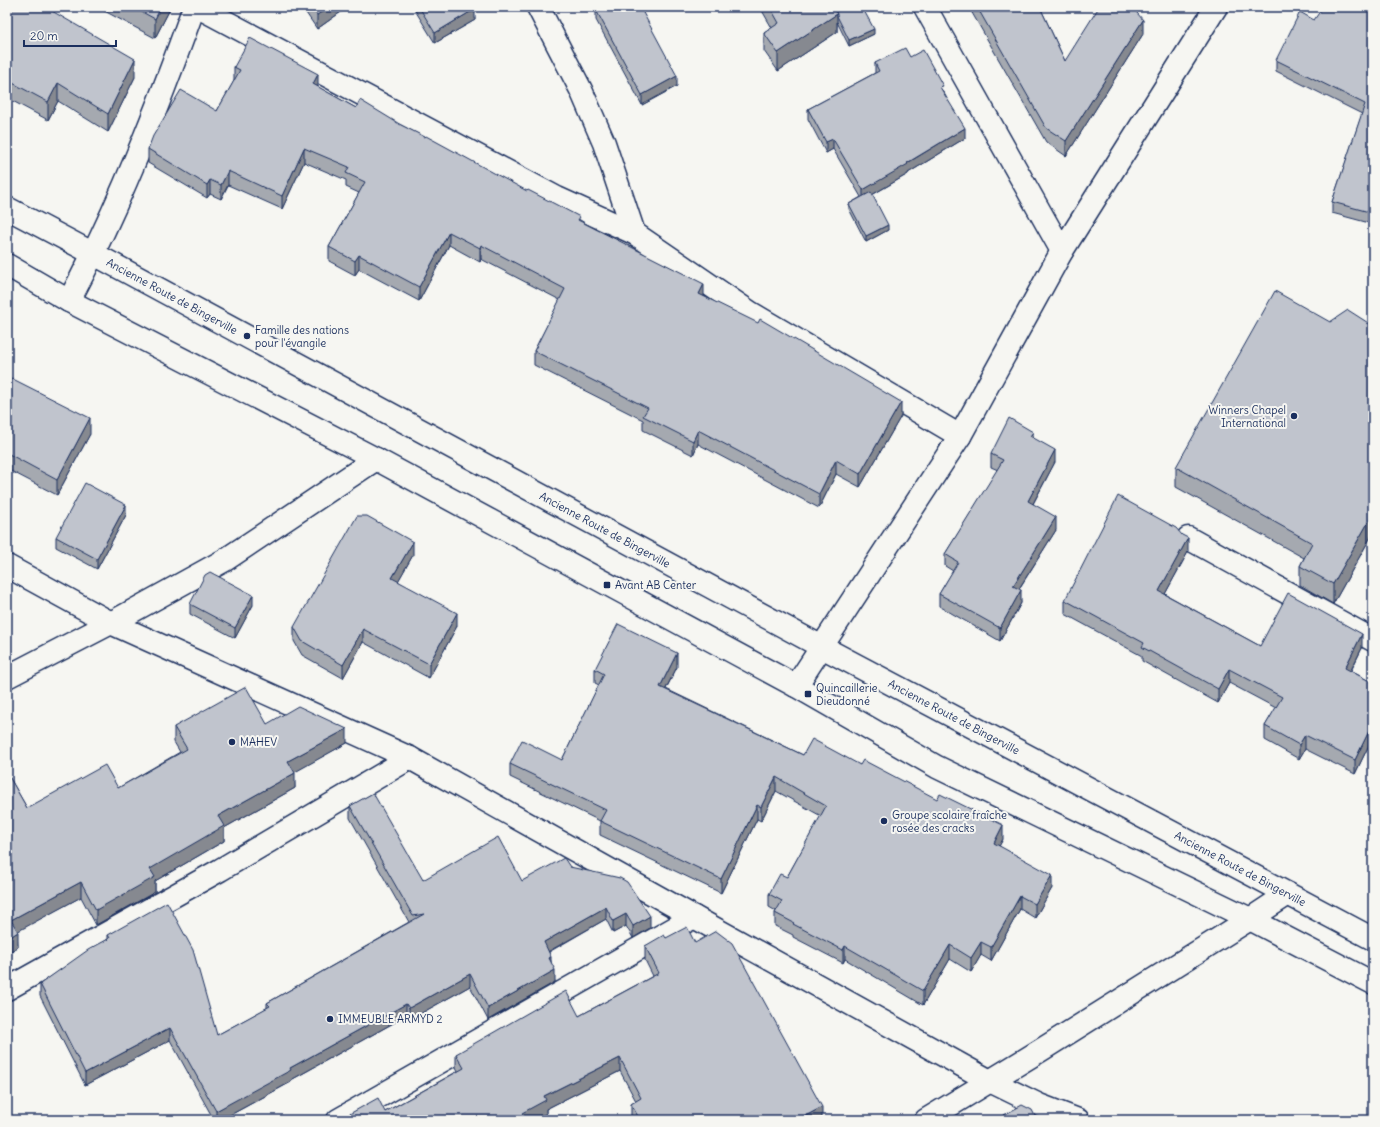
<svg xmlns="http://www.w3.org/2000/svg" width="1380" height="1127" font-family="Delius,sans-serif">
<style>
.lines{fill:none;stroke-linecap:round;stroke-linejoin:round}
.minor-casing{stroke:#1b2f5e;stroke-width:25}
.tertiary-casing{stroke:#1b2f5e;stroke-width:25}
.minor{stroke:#f6f6f2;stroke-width:22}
.tertiary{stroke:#f6f6f2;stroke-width:22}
.wall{fill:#a5a9b0;stroke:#1b2f5e}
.shaded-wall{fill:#868990;stroke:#1b2f5e}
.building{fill:#c0c4cd;stroke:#1b2f5e}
.poi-dot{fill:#1b2f5e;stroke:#f6f6f2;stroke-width:1.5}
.labels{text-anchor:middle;stroke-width:4;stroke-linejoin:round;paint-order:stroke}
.street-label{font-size:11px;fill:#1b2f5e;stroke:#f6f6f2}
.poi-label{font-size:11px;fill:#1b2f5e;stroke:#f6f6f2;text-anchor:start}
</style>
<rect width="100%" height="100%" fill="#f6f6f2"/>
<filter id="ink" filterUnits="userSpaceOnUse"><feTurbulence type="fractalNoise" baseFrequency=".025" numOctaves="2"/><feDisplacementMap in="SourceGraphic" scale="8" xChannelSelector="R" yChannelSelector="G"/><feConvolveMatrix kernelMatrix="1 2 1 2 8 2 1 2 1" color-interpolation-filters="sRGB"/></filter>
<g filter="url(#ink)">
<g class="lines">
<defs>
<g id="minor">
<path d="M198,7L557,198L634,233L751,313L960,436"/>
<path d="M538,7L581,90L604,143L634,233"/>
<path d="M925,7L1062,251"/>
<path d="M69,301C119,207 158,107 194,7"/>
<path d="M1188,538L1373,640"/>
<path d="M7,566L111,623L410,758L694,917L990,1081L1039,1105L1078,1120"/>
<path d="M7,677L111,623L225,560L376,459"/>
<path d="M796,686L960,436L1062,251L1216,7"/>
<path d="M7,989L220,870L410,758"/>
<path d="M338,1120L694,917"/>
<path d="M926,1120L1041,1050L1250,919L1288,894"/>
</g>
<g id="tertiary">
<path id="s1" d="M7,208L94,254L822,647L1373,939"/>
<path d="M7,265L69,301L376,459L796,686L937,767L1250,919L1373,983"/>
</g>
</defs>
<!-- minor casing -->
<use href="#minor" class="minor-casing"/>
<!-- tertiary casing -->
<use href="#tertiary" class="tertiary-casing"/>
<!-- minor -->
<use href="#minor" class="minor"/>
<!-- tertiary -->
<use href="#tertiary" class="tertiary"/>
</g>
<!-- wall -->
<g class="wall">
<path d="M7,7L135,77L108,132L58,101L48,120L7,98Z"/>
<path d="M97,7H171L155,38Z"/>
<path d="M302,7H348L317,29Z"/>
<path d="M413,7H473L475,20L435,43Z"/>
<path d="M760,7H833L836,12L874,34L849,46L837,22V32L778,71L764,51V33L772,28Z"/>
<path d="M971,7H1040L1065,61L1143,34L1066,156L1046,142L971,11Z"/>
<path d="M1373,7V224L1332,213V202L1362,114L1276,71V60L1314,20Z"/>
<path d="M596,10L677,86L642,105L596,20Z"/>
<path d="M910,57L943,91L965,138L908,173V174L872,195L888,230L866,242L849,209V204L861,197L833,149L826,153L808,119V109L875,73V63Z"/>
<path d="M234,67L318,87L356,108L401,125L580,220L901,416L860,487L836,474L819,508L698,444L693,455L643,430V420L534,365V351L560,300L481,259L480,262L449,245L419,301L359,269L355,275L329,261V247L359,193L346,187V180L304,162L282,209L228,185L221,199L210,194L207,198L148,163V149L217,111L234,81Z"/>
<path d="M1330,322L1373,326V533L1333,604L1300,585V566L1304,558L1176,487V467Z"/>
<path d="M7,376L90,434L57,495L7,469Z"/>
<path d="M1033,438L1055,462L1033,504L1056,530L1019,589L1021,603L1000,641L939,606V594L953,571L945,566V554L998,470L991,467V454Z"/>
<path d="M126,515L97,569L56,547V537Z"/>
<path d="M1188,552L1165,594L1260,646L1362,648L1351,671L1373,683V747L1369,745L1355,774L1305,749L1299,759L1265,740V726L1276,708L1229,683L1218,703L1142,661V656L1065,614V600Z"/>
<path d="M413,555L398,581L457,626L429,678L363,642L343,678L302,655L294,641V627Z"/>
<path d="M190,604L253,605L235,638L190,614Z"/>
<path d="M677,667L666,689L803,755L860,765L1003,839L999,846L1052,888L1035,918L1020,909L991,961L981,955L971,972L950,959L923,1005L845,959L843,963L793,937V935L775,926V913L776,911L769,907V894L787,877L821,816L776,791L761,821L757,819L721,893L600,835V821L510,777V764L562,760L599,685L595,683V669Z"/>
<path d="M267,724L347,743L294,772L295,788L224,828V841L155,881V892L96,925L81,897L17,931L18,947L7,953V773L27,808L118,788L180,752L174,742V727Z"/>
<path d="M350,806L423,880L522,881L570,867L650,928L633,938L626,926L613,933L606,919L549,952L555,982L488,1020L470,986L409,1020L406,1016L291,1080V1082L221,1120H214L170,1040L85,1085L40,996V984L108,939V935L217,1035L267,1008V1003L409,922L350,818Z"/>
<path d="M666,938L695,943L822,1120H632L631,1118V1104L636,1101L620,1071L546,1109V1114L338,1119L385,1112L458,1071L456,1067V1054L579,1016L653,976L645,960V946Z"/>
</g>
<!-- shaded-wall -->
<g class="shaded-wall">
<path d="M161,7H171L155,38V19Z"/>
<path d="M329,7H348L317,29V15Z"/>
<path d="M475,9V20L435,43V33Z"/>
<path d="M837,14V32L778,71V53Z"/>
<path d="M1143,20V34L1066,156V141Z"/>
<path d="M874,29V34L849,46V40Z"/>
<path d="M135,59V77L108,132V114Z"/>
<path d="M318,74V87L313,84Z"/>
<path d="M677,76V86L642,105V95Z"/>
<path d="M58,83V101L48,120V102Z"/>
<path d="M1373,91V103L1370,98Z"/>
<path d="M965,128V138L908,173V174L863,200V190Z"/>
<path d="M833,139V149L826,153V142Z"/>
<path d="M304,148V162L282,209V196Z"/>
<path d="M228,171V185L221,199V185Z"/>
<path d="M210,180V194L207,198V185Z"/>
<path d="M888,225V230L866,242V236Z"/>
<path d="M449,232V245L419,301V287Z"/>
<path d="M481,245V259L480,262V248Z"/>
<path d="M359,255V269L355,275V261Z"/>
<path d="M704,284V298L699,294Z"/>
<path d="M901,402V416L860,487V474Z"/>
<path d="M90,418V434L57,495V480Z"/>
<path d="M698,430V444L693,455V441Z"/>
<path d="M1033,432V444L1030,436Z"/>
<path d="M1055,450V462L1028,513V501Z"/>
<path d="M836,460V474L819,508V494Z"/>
<path d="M126,505V515L97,569V559Z"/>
<path d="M1373,514V533L1333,604V584Z"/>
<path d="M1056,517V530L1013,598V586Z"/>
<path d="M1188,538V552L1159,605V591Z"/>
<path d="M413,542V555L392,592V578Z"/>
<path d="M1021,590V603L1000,641V628Z"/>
<path d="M253,595V605L235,638V628Z"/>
<path d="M457,613V626L429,678V664Z"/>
<path d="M10,618V632L7,633V620Z"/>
<path d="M363,629V642L343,678V665Z"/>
<path d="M1362,634V648L1345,682V668Z"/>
<path d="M677,653V667L660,700V687Z"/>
<path d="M1229,669V683L1218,703V689Z"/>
<path d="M347,729V743L288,776V761Z"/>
<path d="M1369,731V745L1355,774V760Z"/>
<path d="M1305,735V749L1299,759V745Z"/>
<path d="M295,773V788L224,828V841L155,881V892L96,925V910L218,816Z"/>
<path d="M776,777V791L761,821V807Z"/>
<path d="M757,805V819L721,893V879Z"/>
<path d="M1003,825V839L994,856V843Z"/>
<path d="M1052,875V888L1035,918V904Z"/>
<path d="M81,882V897L11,935V920Z"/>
<path d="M1020,896V909L991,961V947Z"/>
<path d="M606,907V919L544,954V942Z"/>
<path d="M626,914V926L613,933V921Z"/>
<path d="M650,916V928L633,938V926Z"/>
<path d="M18,932V947L7,953V939Z"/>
<path d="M981,942V955L971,972V958Z"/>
<path d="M950,945V959L923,1005V991Z"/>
<path d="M845,946V959L843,963V950Z"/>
<path d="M551,957V969L549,958Z"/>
<path d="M555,970V982L488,1020V1008Z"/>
<path d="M470,974V986L409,1020V1008Z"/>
<path d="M406,1004V1016L291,1080V1082L221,1120H216V1111L290,1068Z"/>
<path d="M170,1028V1040L85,1085V1073Z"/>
<path d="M620,1058V1071L546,1109V1114L535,1120H522V1113L544,1096Z"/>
<path d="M822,1107V1120H798Z"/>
</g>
<!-- building -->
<g class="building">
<path d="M7,7H45L135,59L108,114L58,83L48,102L7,80Z"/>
<path d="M133,7H161L155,19Z"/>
<path d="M311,7H329L317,15Z"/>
<path d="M419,7H473L475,9L435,33Z"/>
<path d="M601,7H627L628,9L632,7H640L677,76L642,95L596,10Z"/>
<path d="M770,7H833L837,14L778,53L764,33L779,23Z"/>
<path d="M842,7H862L874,29L849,40L837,16V14L836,12Z"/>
<path d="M977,7H1040L1065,61L1099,7H1132L1143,20L1066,141L1046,128Z"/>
<path d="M1323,7H1373V91L1370,98H1373V213L1332,202L1365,104L1276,60L1300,12L1314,20Z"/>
<path d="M250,38L318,74L313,84L356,108L360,100L401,125L425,137L426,136L527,191L528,190L580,217L578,220L704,284L699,294L758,323L760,319L901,402L860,474L836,460L819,494L698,430L693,441L643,416L648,408L534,351L565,289L481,245L480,248L449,232L419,287L359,255L355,261L329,247L365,182L346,173L349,167L304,148L282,196L228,171L221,185L210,180L207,185L148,149L153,136L181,90L217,111L240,70L234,67Z"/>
<path d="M905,48L910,57L923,50L943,86L940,87L965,128L907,163L908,164L863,190L833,139L826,142L808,109L879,71L875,63Z"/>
<path d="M871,192L888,225L866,236L849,204Z"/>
<path d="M1275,291L1330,322L1348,310L1373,326V514L1333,584L1300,566L1312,543L1176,467Z"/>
<path d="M7,376L90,418L57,480L7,453Z"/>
<path d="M1009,418L1033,432L1030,436L1055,450L1028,501L1056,517L1013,586L1021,590L1000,628L939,594L958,562L945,554L1003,460L991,454Z"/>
<path d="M85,483L126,505L97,559L56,537Z"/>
<path d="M1118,496L1176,528L1182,535L1188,538L1159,591L1260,646L1288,593L1362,634L1345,668L1373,683V733L1369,731L1355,760L1305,735L1299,745L1265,726L1282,697L1229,669L1218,689L1142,647L1144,643L1065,600Z"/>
<path d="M357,516H367L413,542L392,578L457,613L429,664L363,629L343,665L302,641L294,627Z"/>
<path d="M210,572L253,595L235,628L190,604L205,575Z"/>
<path d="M7,614L10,618L7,620Z"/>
<path d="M618,624L677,653L660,687L803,755L812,739L860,765L863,760L937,799L940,794L1003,825L994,843L1052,875L1035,904L1020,896L991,947L981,942L971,958L950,945L923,991L845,946L843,950L793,924L794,923L775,913L782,901L769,894L780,874L787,877L826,806L776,777L761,807L757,805L721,879L600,821L606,810L510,764L522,740L562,760L604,674L595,669Z"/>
<path d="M246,687L267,724L298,706L347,729L288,761L295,773L218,816L224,826L150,869L155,877L96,910L81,882L11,920L18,932L7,939V773L27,808L105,765L118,788L187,749L174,727Z"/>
<path d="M373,793L423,880L498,837L522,881L564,858L570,867L620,878L627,882L650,916L633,926L626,914L613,921L606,907L544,942L551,957L549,958L555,970L488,1008L470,974L409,1008L406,1004L290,1068L291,1070L216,1111L170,1028L85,1073L40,984L88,950L110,938L108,935L167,902L193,950L217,1035L270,1006L267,1003L424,914L413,916L350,806Z"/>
<path d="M687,927L695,943L716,931L732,943L822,1107L798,1120H640L631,1104L641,1098L620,1058L544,1096L546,1100L522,1113L527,1120H326L332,1117L338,1119L344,1117L378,1098L385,1112L464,1068L456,1054L566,991L579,1016L659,973L645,946L664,935L666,938Z"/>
<path d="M1022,1105L1032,1110L1037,1120H995Z"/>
</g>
</g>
<!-- markers -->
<g class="poi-dot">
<circle cx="247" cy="336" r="4"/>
<circle cx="1294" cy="416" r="4"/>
<rect x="603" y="581" width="8" height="8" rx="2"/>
<rect x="804" y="690" width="8" height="8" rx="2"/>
<circle cx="232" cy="742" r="4"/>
<circle cx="884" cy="821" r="4"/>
<circle cx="330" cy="1019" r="4"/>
</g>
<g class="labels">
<!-- street labels -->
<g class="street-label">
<text dy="4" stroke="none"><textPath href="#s1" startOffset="187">Ancienne Route de Bingerville</textPath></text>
<text dy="4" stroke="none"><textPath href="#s1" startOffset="679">Ancienne Route de Bingerville</textPath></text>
<text dy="4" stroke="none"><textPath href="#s1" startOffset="1075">Ancienne Route de Bingerville</textPath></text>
<text dy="4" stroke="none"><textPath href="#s1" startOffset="1399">Ancienne Route de Bingerville</textPath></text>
</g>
<!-- poi labels -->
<g class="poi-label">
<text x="255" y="334">Famille des nations<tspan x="255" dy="13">pour l'évangile</tspan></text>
<text x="1286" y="414" text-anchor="end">Winners Chapel<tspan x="1286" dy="13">International</tspan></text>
<text x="615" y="589">Avant AB Center</text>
<text x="816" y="692">Quincaillerie<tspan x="816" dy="13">Dieudonné</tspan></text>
<text x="240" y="746">MAHEV</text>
<text x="892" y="819">Groupe scolaire fraîche<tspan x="892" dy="13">rosée des cracks</tspan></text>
<text x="338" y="1023">IMMEUBLE ARMYD 2</text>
</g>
</g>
<!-- margin -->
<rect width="1380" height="1127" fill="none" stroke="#f6f6f2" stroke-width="24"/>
<rect x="12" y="12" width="1356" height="1103" fill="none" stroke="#1b2f5e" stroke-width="1.5" filter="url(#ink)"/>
<!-- scale -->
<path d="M24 40v6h92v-6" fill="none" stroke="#1b2f5e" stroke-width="2"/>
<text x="30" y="40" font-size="12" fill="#1b2f5e" stroke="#f6f6f2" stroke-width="3" paint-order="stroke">20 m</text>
</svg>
